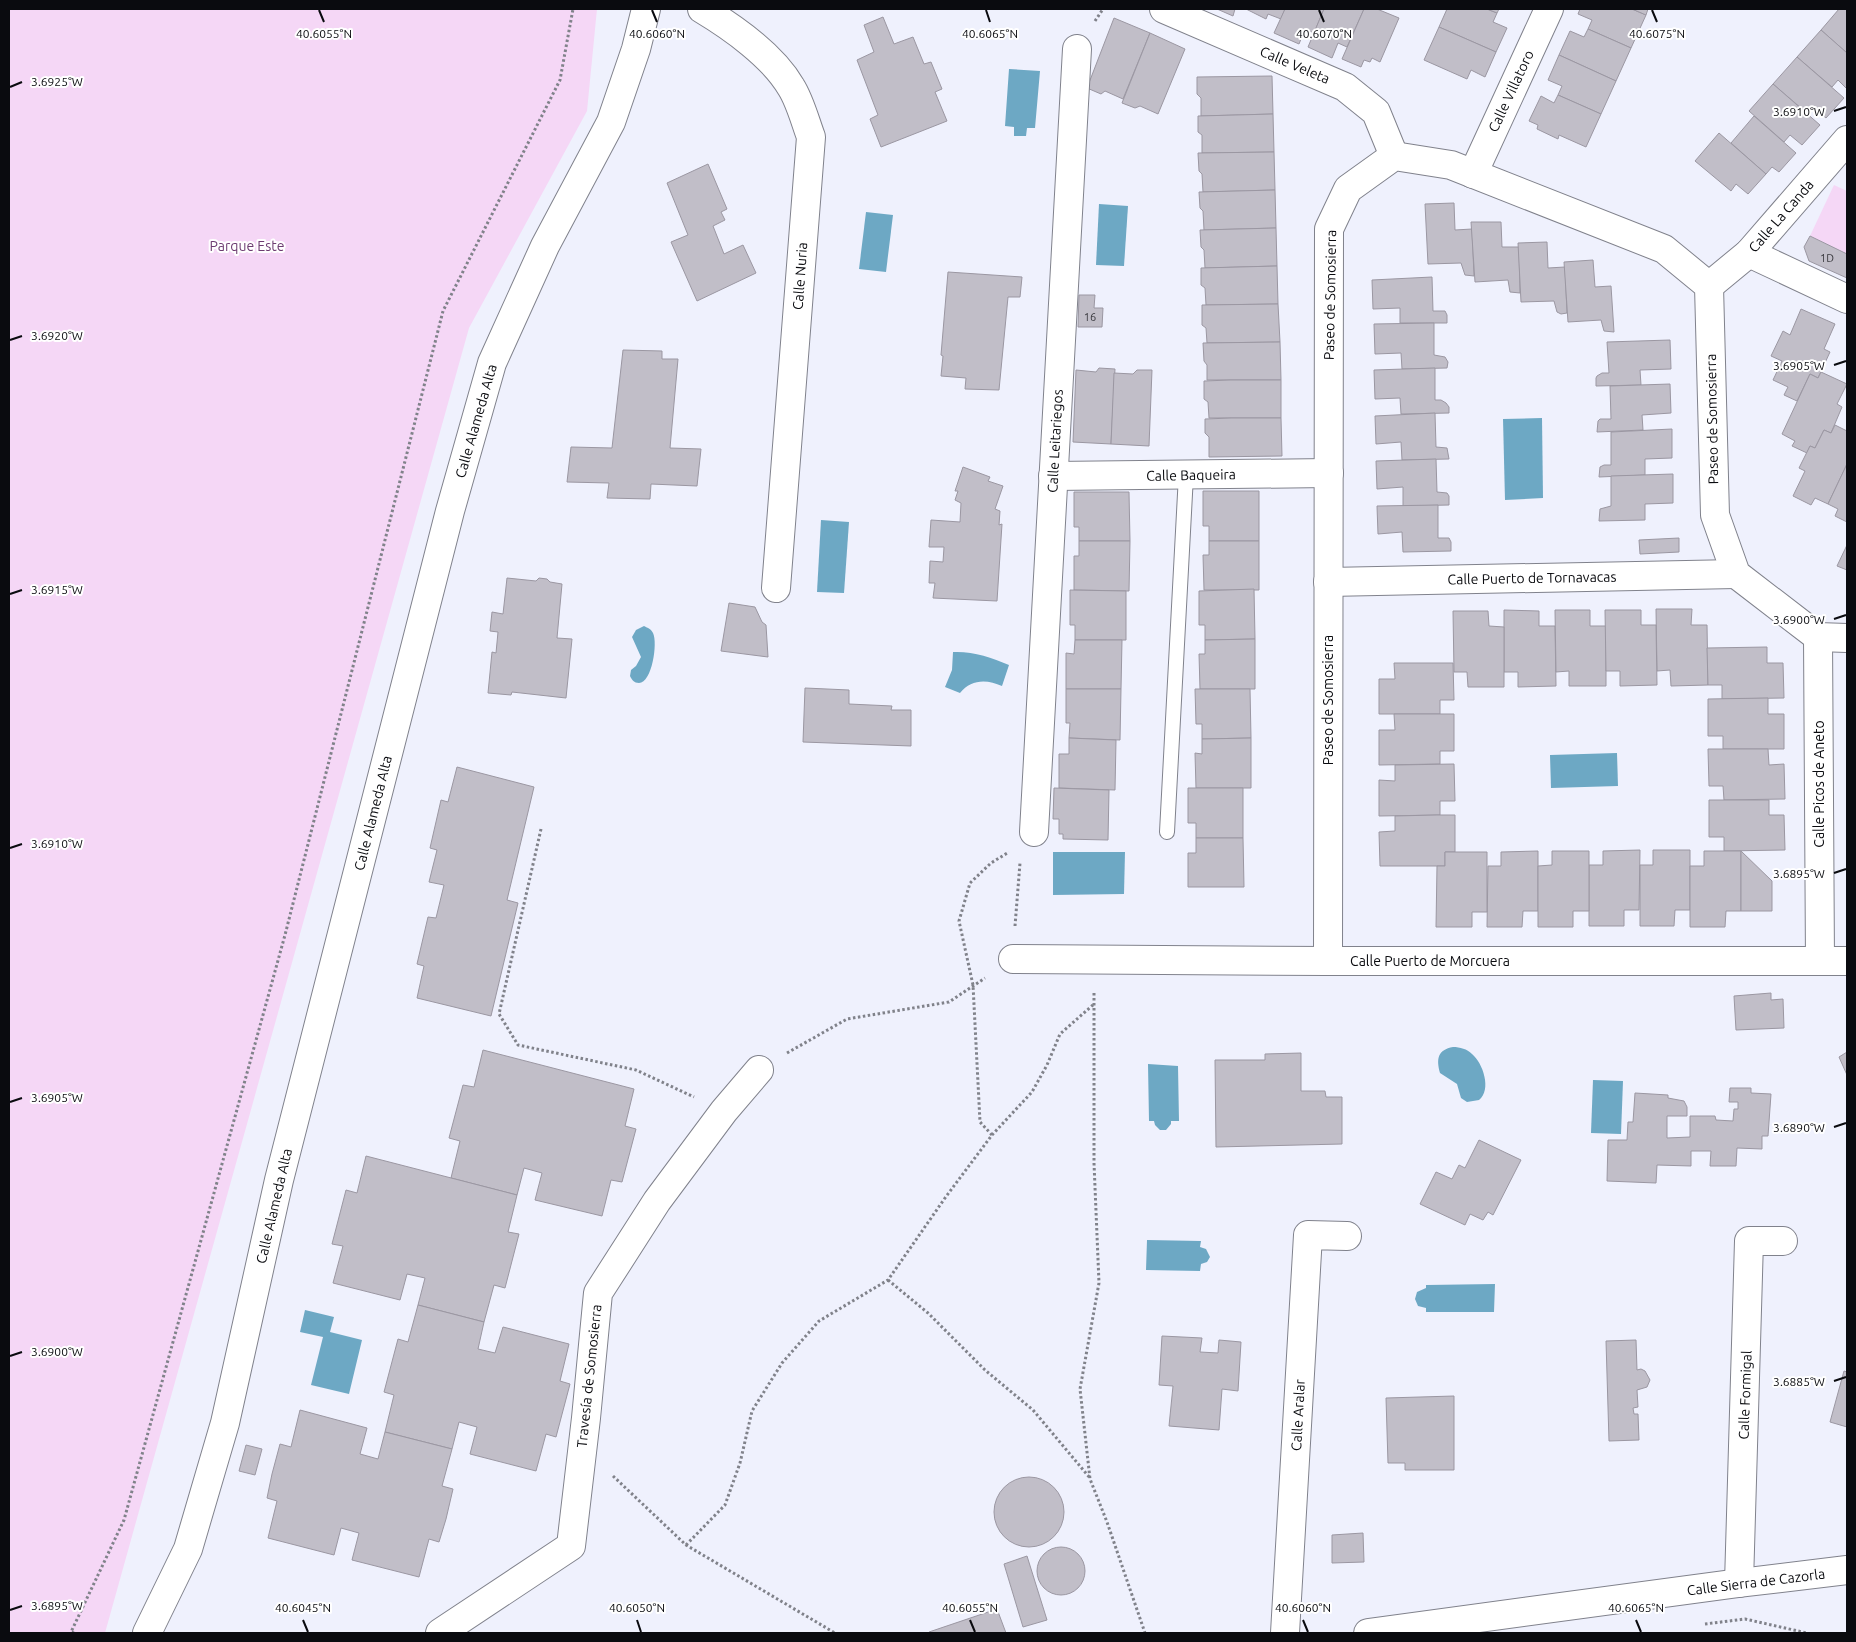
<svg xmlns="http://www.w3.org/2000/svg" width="1856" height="1642" font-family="Ubuntu,sans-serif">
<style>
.green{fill:#f5d7f6}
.water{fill:#6da8c4}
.building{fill:#c1bec8;stroke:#9b97a2}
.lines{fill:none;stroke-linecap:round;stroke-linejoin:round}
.service-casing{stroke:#80828c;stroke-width:16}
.minor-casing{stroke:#80828c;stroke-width:30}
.path{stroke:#80828a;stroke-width:3;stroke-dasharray:2.5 2.5;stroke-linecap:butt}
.service{stroke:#fff;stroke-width:14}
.minor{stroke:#fff;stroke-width:28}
.ticks{fill:none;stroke:#0a0b0f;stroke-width:2}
.labels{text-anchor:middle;stroke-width:4;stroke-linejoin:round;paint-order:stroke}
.number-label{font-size:11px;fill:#38383d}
.street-label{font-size:14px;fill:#0a0b0f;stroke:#fff}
.park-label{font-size:14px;fill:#6d3b71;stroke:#fff}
.ticks-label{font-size:12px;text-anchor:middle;fill:#0a0b0f;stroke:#fff;stroke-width:4;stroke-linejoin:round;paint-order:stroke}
</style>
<rect width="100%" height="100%" fill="#eff1fd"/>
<!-- green -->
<g class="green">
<path d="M9,9H597L587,111L469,328L105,1633H9Z"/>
<path d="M1834,185L1847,191V254L1810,236Z"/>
</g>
<!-- water -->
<g class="water">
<path d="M1009,69L1040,71L1035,128H1027L1026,136H1014V127L1005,126Z"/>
<path d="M1099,204L1128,206L1124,266L1096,265Z"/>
<path d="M866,212L893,215L886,272L859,269Z"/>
<path d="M1542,418L1543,498L1505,500L1503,419Z"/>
<path d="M821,520L849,522L844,593L817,592Z"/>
<path d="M644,626C648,628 651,629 653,633C658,643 652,683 639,683C634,683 632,680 630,676L631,670L636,666L641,657L632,637L636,630Z"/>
<path d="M953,652C972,651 991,657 1009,665L1002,686C987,679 971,679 960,693L945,687L952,670Z"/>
<path d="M1617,753L1618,786L1551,788L1550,755Z"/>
<path d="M1053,852H1125L1124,894L1053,895Z"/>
<path d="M1453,1047C1460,1047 1467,1049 1472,1054C1483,1063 1492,1090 1479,1100L1467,1102L1461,1098L1457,1084L1440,1073C1436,1058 1438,1050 1453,1047Z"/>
<path d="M1148,1064L1178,1066L1179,1121H1171V1124L1166,1130H1160L1155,1125L1154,1121H1149Z"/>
<path d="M1593,1080L1623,1081L1621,1134L1591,1133Z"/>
<path d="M1147,1240L1201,1241L1200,1247L1206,1249L1210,1257L1207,1262L1201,1264L1200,1271L1146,1270Z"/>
<path d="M1495,1284L1494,1312H1426V1308L1418,1306L1415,1299L1417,1292L1426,1288V1285Z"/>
<path d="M305,1310L334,1317L330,1332L362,1340L349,1394L311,1385L323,1337L300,1332Z"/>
</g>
<!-- building -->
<g class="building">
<path d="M1217,9H1235L1233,16Z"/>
<path d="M1246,9H1285L1281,19L1268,14L1266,19Z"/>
<path d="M1285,9H1324L1314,33L1305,29L1299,44L1274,33Z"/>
<path d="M1324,9H1364L1347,47L1338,43L1332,58L1308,47Z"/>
<path d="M1364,9H1377L1399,18L1380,62L1372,58L1370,62L1364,60L1361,67L1342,59Z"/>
<path d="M1447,9H1487L1497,13L1493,22L1507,28L1496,52L1439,27Z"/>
<path d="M1487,9H1499L1497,13Z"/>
<path d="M1580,9H1632L1646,15L1631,48L1588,29L1592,20L1578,14Z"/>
<path d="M1632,9H1648L1646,15Z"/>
<path d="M1839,9H1847V53L1821,30Z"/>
<path d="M883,17L894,44L913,37L924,64L931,62L942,89L935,92L947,121L881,147L870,119L878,115L857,60L874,52L864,25Z"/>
<path d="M1114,18L1150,33L1123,99L1105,91L1101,94L1087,88Z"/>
<path d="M1439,27L1496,52L1485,77L1471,70L1467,79L1424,60Z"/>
<path d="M1588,29L1631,48L1616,81L1559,55L1570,31L1584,37Z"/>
<path d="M1821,30L1847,53V89L1838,80L1832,87L1797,57Z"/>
<path d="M1150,33L1185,49L1158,114L1140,106L1135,108L1122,103Z"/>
<path d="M1559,55L1616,81L1601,114L1558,95L1562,86L1548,80Z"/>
<path d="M1797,57L1844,98L1826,118L1814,108L1808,114L1773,84Z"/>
<path d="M1272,76L1273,114L1201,116V98L1197,94V77Z"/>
<path d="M1773,84L1820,125L1802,145L1790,135L1784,142L1749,111Z"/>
<path d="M1558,95L1601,114L1586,147L1559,135L1558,139L1537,129L1538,125L1529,121L1541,96L1554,103Z"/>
<path d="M1273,114L1274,152L1202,153V135L1198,132V116Z"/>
<path d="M1754,116L1796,153L1779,172L1772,167L1766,174L1731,143Z"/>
<path d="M1719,133L1766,174L1748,194L1736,184L1731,191L1695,161Z"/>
<path d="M1274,152L1275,190L1203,192L1202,174L1199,171L1198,153Z"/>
<path d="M708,164L727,209L721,212L725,220L713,226L724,254L743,245L756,273L697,301L671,242L688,235L667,183Z"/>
<path d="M1275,190L1276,228L1204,230L1203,211L1200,208L1199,192Z"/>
<path d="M1454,203L1455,230L1472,229L1474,276L1465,275L1461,263L1428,264L1425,204Z"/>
<path d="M1471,222H1501L1502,247H1519L1520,293L1510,292L1508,280L1475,282Z"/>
<path d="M1276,228L1277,266L1205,268L1204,250L1201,247L1200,230Z"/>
<path d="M1810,236L1847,254V278L1809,261L1804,247Z"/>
<path d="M1547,242L1548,268L1565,267L1567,313L1561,314L1557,312L1554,301L1521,302L1518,243Z"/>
<path d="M1593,260L1595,287L1611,286L1614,332L1604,331L1601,320L1568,322L1564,262Z"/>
<path d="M1277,266L1278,304L1206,305L1205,288L1201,285V268Z"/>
<path d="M948,272L1022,277L1020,297H1008L999,390L965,389L966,378L941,376L943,356L941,355Z"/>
<path d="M1432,277L1433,311H1445L1447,315V323H1400V308L1373,309L1372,280Z"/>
<path d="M1079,295H1095L1094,308H1103L1102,327H1078Z"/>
<path d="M1278,304L1280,342L1207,343L1206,328L1202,325V305Z"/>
<path d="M1801,309L1835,324L1824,349L1830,352L1818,378L1810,374L1797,401L1784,395L1788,387L1773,380L1782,361L1771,356L1783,331L1790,335Z"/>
<path d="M1434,323V355L1445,357L1448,362L1447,368L1402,369L1401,353L1375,354L1374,324Z"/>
<path d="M1670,340L1671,369L1640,370L1641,385L1596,386V378L1597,376L1602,373H1609L1607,342Z"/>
<path d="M1280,342L1281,380H1207V365L1204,361L1203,343Z"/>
<path d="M623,350L662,351V359H678L670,448L701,449L697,486L651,484L650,499L607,498L609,483L567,482L571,447L612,448Z"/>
<path d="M1099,368L1115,369L1111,444L1073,442L1076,370L1096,372Z"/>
<path d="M1435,368V400H1441L1446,403L1449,407V413L1401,414L1400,398L1375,399L1374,370Z"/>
<path d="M1137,370H1152L1149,446L1111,444L1114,373L1133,374Z"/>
<path d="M1821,372L1847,384L1837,404L1842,407L1831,433L1824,430L1815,448L1810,446L1807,453L1792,446L1795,441L1782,434L1810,374L1818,378Z"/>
<path d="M1230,380H1281V418H1209L1208,402L1204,399V381Z"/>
<path d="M1670,384L1671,413L1642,415L1643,430L1597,432L1598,421L1600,419H1611L1610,386Z"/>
<path d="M1435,413L1436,447L1447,448L1449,459L1402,460L1401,442L1376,444L1375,416Z"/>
<path d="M1231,418H1281L1282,456L1209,457V437L1205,433V419Z"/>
<path d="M1835,425L1847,431V464L1828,504L1815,498L1811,505L1793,496L1805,471L1799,468L1810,446L1815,448L1824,430L1831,433Z"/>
<path d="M1672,429V458L1645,459V475L1599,477L1600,467L1604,465H1611V432Z"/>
<path d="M1436,459L1437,492L1447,493L1449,496V505L1403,506V487L1377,489L1376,461Z"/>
<path d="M1847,464V522L1835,516L1838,509L1828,504Z"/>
<path d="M963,467L990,477L988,481L1003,486L995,509L1000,511L999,525L1002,524L997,601L933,598L935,583H929L930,561L943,562L944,547H929L931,520L960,522L961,503L955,500L958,491H955Z"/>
<path d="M1673,474V503L1645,504V520L1599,521L1600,509L1611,506V476Z"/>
<path d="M1203,491H1259V541H1209V526H1203Z"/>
<path d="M1074,492H1129L1130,541H1079V527H1074Z"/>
<path d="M1438,505V538H1449L1451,542V551L1403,552L1402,532L1378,534L1377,506Z"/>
<path d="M1679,538V552L1640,554L1639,540Z"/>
<path d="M1079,541H1130L1129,591L1074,590V556H1079Z"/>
<path d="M1209,541H1259V590H1204L1203,555H1209Z"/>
<path d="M1847,545V570L1837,566Z"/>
<path d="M507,578L536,581L539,578L547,579L550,582L562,584L557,638L572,639L566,698L512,692L511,695L488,693L492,652L496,653L498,632L490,631L492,612L503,614Z"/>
<path d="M1254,589L1255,639L1205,640V625H1199V591Z"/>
<path d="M1070,590L1126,591V640H1075V625H1070Z"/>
<path d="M729,603L755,607L762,622L766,625L768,657L721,651Z"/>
<path d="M1656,609H1692L1691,625H1707L1708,685L1671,686L1670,670L1657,671Z"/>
<path d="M1504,610L1539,611V626H1555L1556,686L1518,687V672H1504Z"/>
<path d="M1555,610H1590V626H1606V686H1569V671L1556,672Z"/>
<path d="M1605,610H1641V625H1656L1657,685L1620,686V671H1606Z"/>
<path d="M1453,611H1488L1489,626L1504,627V687H1468L1467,672H1454Z"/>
<path d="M1255,639V689H1200L1199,654H1205V640Z"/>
<path d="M1075,640H1122L1121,689H1066V653L1074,654Z"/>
<path d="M1767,647V663H1783L1784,698L1722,699V685H1708L1707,648Z"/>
<path d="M1394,663H1453L1454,700H1440V714H1379V679H1395Z"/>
<path d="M805,688L849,690V704L892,706L891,710H911V746L803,742Z"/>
<path d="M1066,689H1121L1120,740L1069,738L1070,723H1066Z"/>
<path d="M1195,689H1250L1251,738L1202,739V724H1196Z"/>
<path d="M1768,698V714H1784V749H1723V736H1708V699Z"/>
<path d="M1394,714H1454V751H1440V764L1379,765V730H1395Z"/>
<path d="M1069,738L1116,740L1115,790L1059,788V754H1069Z"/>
<path d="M1251,738V788H1196L1195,753L1202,754V739Z"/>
<path d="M1708,749H1768L1769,765L1784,764L1785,799L1724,800L1723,786H1709Z"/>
<path d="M1454,764L1455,801H1440V815L1379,816V780L1395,781V765Z"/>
<path d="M457,767L534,787L507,900L518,903L491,1016L417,998L424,966L417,964L428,917L436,918L444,885L429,882L437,850L430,848L441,800L448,802Z"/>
<path d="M1054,788L1109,790L1108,840L1063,839V834H1059V819H1053Z"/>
<path d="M1188,788H1243V838H1196V823H1188Z"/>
<path d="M1709,800H1769V815H1784L1785,850L1724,851V837H1709Z"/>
<path d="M1436,815H1455V852H1445V866H1380L1379,832L1395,831V816Z"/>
<path d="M1196,838H1243L1244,887H1188V853H1196Z"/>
<path d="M1640,850L1639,910H1624V926H1589V865H1603V851Z"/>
<path d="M1653,850H1690V910H1675L1674,926H1640V865H1653Z"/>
<path d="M1538,851V911H1523L1522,927H1487L1488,866H1501V852Z"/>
<path d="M1552,851H1589V911H1573V927H1538V866L1552,865Z"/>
<path d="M1704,851H1741V911H1726L1725,927H1690V866H1704Z"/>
<path d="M1741,851L1772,881V911H1741Z"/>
<path d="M1445,852H1487V912H1472V927H1436L1437,866H1445Z"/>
<path d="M1771,993V1000L1783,999L1784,1028L1736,1030L1734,996Z"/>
<path d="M483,1050L634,1089L625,1126L636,1129L622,1182L611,1180L602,1216L535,1200L542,1173L524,1168L517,1195L451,1178L460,1141L449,1138L463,1085L474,1087Z"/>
<path d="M1847,1052V1075L1839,1057Z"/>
<path d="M1301,1053V1091H1325L1326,1097H1342V1144L1216,1147L1215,1060H1265V1054Z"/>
<path d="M1730,1088H1751V1093L1771,1094L1768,1136H1762V1149L1737,1148L1736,1166H1710L1711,1151H1691V1166L1657,1165L1656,1183L1607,1181L1608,1140H1627L1628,1122H1633L1635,1093L1668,1095V1098L1684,1101L1687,1107V1116H1667V1138L1690,1137V1116H1715L1716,1120L1733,1121L1734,1109H1738V1102H1729Z"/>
<path d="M1479,1140L1521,1160L1493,1215L1488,1212L1483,1220L1470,1214L1465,1225L1420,1204L1436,1172L1452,1179L1459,1165L1465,1168Z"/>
<path d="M366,1156L517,1195L508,1232L519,1234L505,1288L494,1285L484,1322L418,1305L425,1278L407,1274L400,1300L333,1283L343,1246L332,1244L346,1190L357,1193Z"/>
<path d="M418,1305L484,1322L478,1349L495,1353L503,1327L569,1344L560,1381L570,1384L556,1437L546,1434L536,1471L470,1454L477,1427L459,1422L452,1449L385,1432L394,1395L384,1392L398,1339L408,1342Z"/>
<path d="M1162,1336L1202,1338L1200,1352L1218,1353L1219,1340L1241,1342L1238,1391L1222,1389L1219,1430L1169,1426L1173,1386L1159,1385Z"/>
<path d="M1636,1340L1637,1370L1641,1369L1645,1371L1650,1380L1647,1387L1637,1390L1638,1407L1633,1408L1634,1414H1638L1639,1440L1609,1441L1606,1341Z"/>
<path d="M1844,1371L1847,1372V1427L1830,1422Z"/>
<path d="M1454,1396V1470H1405V1463H1388L1386,1398Z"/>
<path d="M300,1410L367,1428L360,1454L378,1459L385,1432L452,1449L442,1486L453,1489L446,1519L439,1542L429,1539L419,1577L352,1560L359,1533L341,1528L334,1555L268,1538L277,1501L267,1498L272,1474L280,1444L291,1447Z"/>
<path d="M246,1445L262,1449L255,1475L239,1471Z"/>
<circle cx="1029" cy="1512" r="35"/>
<path d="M1363,1533L1364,1562L1332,1563V1535Z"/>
<circle cx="1061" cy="1571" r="24"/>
<path d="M1027,1556L1047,1620L1023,1627L1004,1564Z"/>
<path d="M997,1609L1006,1633H930L929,1632Z"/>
</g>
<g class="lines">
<defs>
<path id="service" d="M1167,832L1186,475"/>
<g id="minor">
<path d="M702,9C732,27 773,56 791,87C800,101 805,121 811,137L776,588"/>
<path d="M1164,9L1345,87L1376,112L1394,156"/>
<path d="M1473,174L1549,9"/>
<path d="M1749,253L1847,299"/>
<path d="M1709,286L1749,253L1847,140"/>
<path d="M1053,476L1329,473"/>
<path d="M1328,582L1736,574"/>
<path d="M1818,637L1820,961"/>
<path d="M1034,832L1077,49"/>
<path d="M1013,959L1328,961H1847"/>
<path d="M1328,961L1329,229L1348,189L1394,156L1451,165L1664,249L1709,286L1715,515L1736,574L1818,637L1847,638"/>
<path d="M1739,1583L1749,1241H1783"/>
<path d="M147,1633L188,1549L225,1423L279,1180L450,511L492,363L545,246L611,122L636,49L646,9"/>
<path d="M440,1633L571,1546L586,1418L598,1293L657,1201L724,1111L759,1070"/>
<path d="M1285,1633L1308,1235L1347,1236"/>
<path d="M1368,1633L1739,1583L1847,1570"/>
</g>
</defs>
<!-- service casing -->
<use href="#service" class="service-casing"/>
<!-- minor casing -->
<use href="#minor" class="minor-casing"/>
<!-- path -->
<g class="path">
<path d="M1095,21L1103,9"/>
<path d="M541,829L499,1014L518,1045L636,1070L694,1097"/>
<path d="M1015,926L1020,863"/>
<path d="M1094,993V1163L1099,1283L1080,1389L1090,1479L1107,1522L1145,1633"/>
<path d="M787,1053L847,1019L949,1002L985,978"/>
<path d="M992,1135L980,1122L973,985L959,921L970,883L991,863L1009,852"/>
<path d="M888,1280L928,1313L985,1370L1033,1410L1090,1478"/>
<path d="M613,1476L686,1545L835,1633"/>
<path d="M686,1545L725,1505L740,1463L752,1411L782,1363L819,1321L888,1280L945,1198L992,1135L1032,1092L1047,1065L1060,1034L1094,1004"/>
<path d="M1705,1624L1745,1619L1807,1633"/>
<path d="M74,1633L71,1632L124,1520L285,935L443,311L560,80L573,9"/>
</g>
<!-- service -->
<use href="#service" class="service"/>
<!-- minor -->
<use href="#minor" class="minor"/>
</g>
<!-- ticks -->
<path class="ticks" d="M319,10L324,22M652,10L657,22M986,10L990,22M1319,10L1324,22M1652,10L1657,22M10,87L22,82M1834,111L1846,107M10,340L22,336M1834,365L1846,361M10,594L22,590M1834,619L1846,615M10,848L22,844M1834,873L1846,869M10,1102L22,1098M1834,1127L1846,1123M10,1356L22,1352M1834,1381L1846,1377M10,1610L22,1606M303,1620L308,1632M637,1620L641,1632M970,1620L975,1632M1303,1620L1308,1632M1636,1620L1641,1632"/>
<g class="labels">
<!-- number labels -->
<g class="number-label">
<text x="1827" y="262">1D</text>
<text x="1090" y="321">16</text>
</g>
<!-- street labels -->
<g class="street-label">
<text transform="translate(1295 65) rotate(23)" y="5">Calle Veleta</text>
<text transform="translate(1511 91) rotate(-65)" y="5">Calle Villatoro</text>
<text transform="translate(1781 216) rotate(-49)" y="5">Calle La Canda</text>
<text transform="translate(800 276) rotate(-86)" y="5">Calle Nuria</text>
<text transform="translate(1330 295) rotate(-89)" y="5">Paseo de Somosierra</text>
<text transform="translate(1712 419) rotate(-91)" y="5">Paseo de Somosierra</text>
<text transform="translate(476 421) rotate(-74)" y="5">Calle Alameda Alta</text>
<text transform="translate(1055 441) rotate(-87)" y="5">Calle Leitariegos</text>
<text transform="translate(1191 475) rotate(-1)" y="5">Calle Baqueira</text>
<text transform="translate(1532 578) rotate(-1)" y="5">Calle Puerto de Tornavacas</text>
<text transform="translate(1328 700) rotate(-90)" y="5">Paseo de Somosierra</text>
<text transform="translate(1819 784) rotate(-90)" y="5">Calle Picos de Aneto</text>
<text transform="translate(373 813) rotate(-76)" y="5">Calle Alameda Alta</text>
<text x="1430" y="966">Calle Puerto de Morcuera</text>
<text transform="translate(274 1206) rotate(-77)" y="5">Calle Alameda Alta</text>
<text transform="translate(589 1376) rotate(-84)" y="5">Travesía de Somosierra</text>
<text transform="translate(1745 1395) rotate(-88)" y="5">Calle Formigal</text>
<text transform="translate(1298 1415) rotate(-87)" y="5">Calle Aralar</text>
<text transform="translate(1756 1582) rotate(-7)" y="5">Calle Sierra de Cazorla</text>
</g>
<!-- park labels -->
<g class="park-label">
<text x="247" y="251">Parque Este</text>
</g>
</g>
<g class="ticks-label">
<text x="1324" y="38">40.6070°N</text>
<text x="324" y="38">40.6055°N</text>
<text x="657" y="38">40.6060°N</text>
<text x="990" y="38">40.6065°N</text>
<text x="1657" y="38">40.6075°N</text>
<text x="57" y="86">3.6925°W</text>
<text x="1799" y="116">3.6910°W</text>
<text x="57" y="340">3.6920°W</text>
<text x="1799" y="370">3.6905°W</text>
<text x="57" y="594">3.6915°W</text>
<text x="1799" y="624">3.6900°W</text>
<text x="57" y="848">3.6910°W</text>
<text x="1799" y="878">3.6895°W</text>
<text x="57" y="1102">3.6905°W</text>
<text x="1799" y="1132">3.6890°W</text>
<text x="57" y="1356">3.6900°W</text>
<text x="1799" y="1386">3.6885°W</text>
<text x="57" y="1610">3.6895°W</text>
<text x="303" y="1612">40.6045°N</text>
<text x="637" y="1612">40.6050°N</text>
<text x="970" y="1612">40.6055°N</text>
<text x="1303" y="1612">40.6060°N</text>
<text x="1636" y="1612">40.6065°N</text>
</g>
<!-- border -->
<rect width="1856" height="1642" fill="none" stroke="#0a0b0f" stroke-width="20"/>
</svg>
